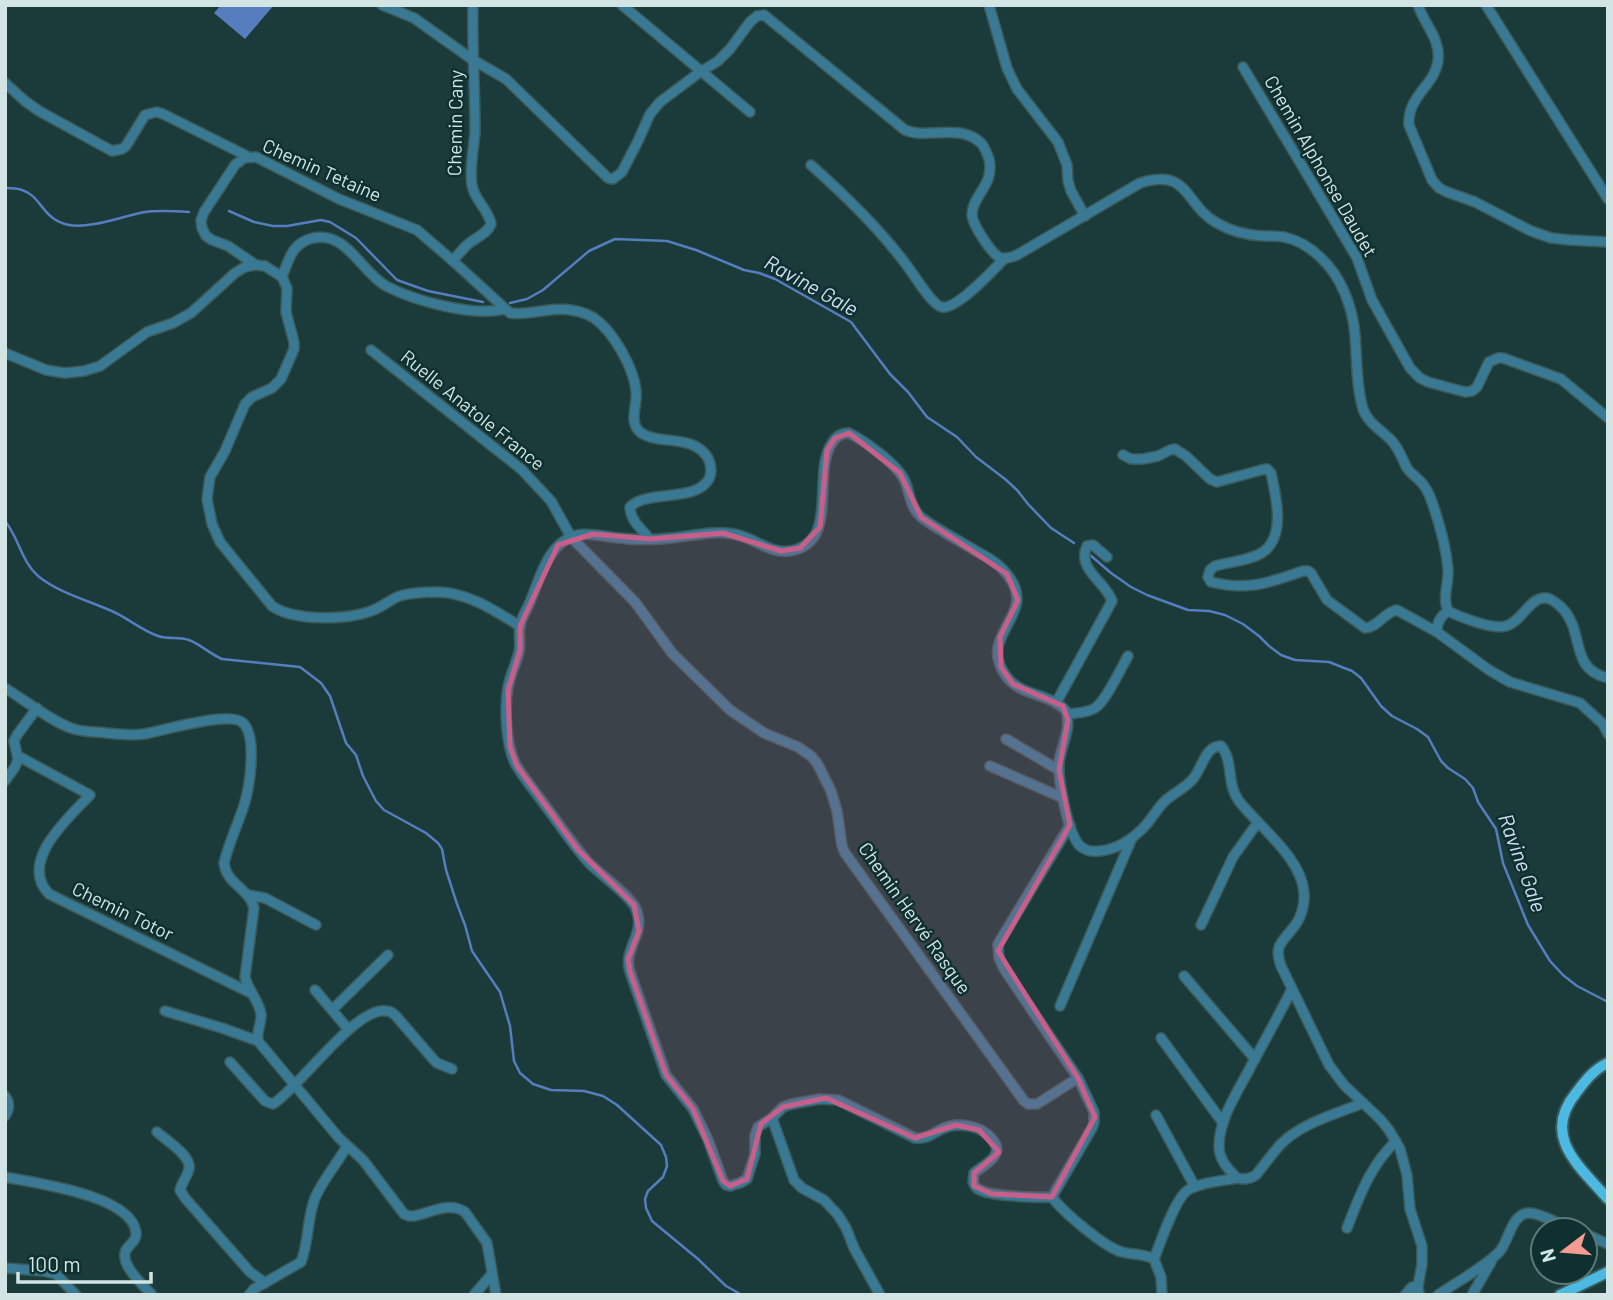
<svg xmlns="http://www.w3.org/2000/svg" width="1613" height="1300" font-family="Barlow,sans-serif">
<style>
.water{fill:#567dbe}
.lines{fill:none;stroke-linecap:round;stroke-linejoin:round}
.stream{stroke:#567dbe;stroke-width:2.5}
.minor-casing{stroke:#3b5958;stroke-width:12}
.major-casing{stroke:#3b5958;stroke-width:14}
.minor{stroke:#397993;stroke-width:9}
.major{stroke:#4cb9e3;stroke-width:10}
.marked{fill:#c85f8b;fill-opacity:0.2;stroke:#c85f8b;stroke-width:5;stroke-linejoin:round}
.labels{text-anchor:middle;stroke-width:5;stroke-linejoin:round;paint-order:stroke}
.street-label{font-size:19px;fill:#d2e4e3;stroke:#0f3030}
.water-label{font-size:21px;font-style:italic;fill:#d2def0;stroke:#0f3030}
</style>
<rect width="100%" height="100%" fill="#1a3b3a"/>
<!-- water -->
<path class="water" d="M221,5H274L245,39L214,13Z"/>
<g class="lines">
<!-- stream -->
<g class="stream">
<path d="M5,188C10,188 17,188 22,190C42,196 42,220 69,225C90,229 123,216 145,212C159,210 174,211 189,212"/>
<path d="M229,211L254,222L273,226H287L321,220L330,222L356,238L397,280L428,291L483,302"/>
<path d="M510,303L527,299L543,290L589,251L615,239L667,241L696,250L744,270L759,273L775,279L851,322L890,374L908,392L927,417L957,437L976,457L1005,479L1017,490L1028,504L1051,528L1074,543"/>
<path d="M5,521C19,538 21,561 38,576C60,594 91,601 116,613C130,620 143,631 158,636C169,640 178,636 189,640C200,644 210,654 222,659L300,667L321,683L330,696L346,743L356,755L363,776L376,801L384,810L426,833L438,843L442,849L446,870L457,904L465,925L472,951L500,992L510,1026L514,1061L520,1073L533,1084L551,1090L584,1091L603,1096L617,1105L661,1145L666,1157L667,1166L663,1177L648,1191L645,1199L646,1208L652,1221L698,1259L726,1286L742,1295"/>
<path d="M1089,554L1111,573L1131,587L1147,595L1188,610L1209,611L1225,615L1243,624L1259,636L1269,646L1281,655L1295,660L1329,662L1352,671L1361,678L1381,706L1392,716L1417,729L1428,737L1441,761L1448,768L1465,779L1473,788L1478,802L1496,829L1503,863L1528,925L1550,961L1563,975L1577,986L1608,1002"/>
</g>
<defs>
<g id="minor">
<path d="M382,5L414,18L473,60L506,79L608,178L613,179L622,172L638,141L650,114L660,102L700,72L718,61L730,49L750,22L757,16L764,15L905,130C929,140 961,122 982,144C985,148 987,154 989,159C995,185 973,194 972,214C972,224 992,255 1001,258C1007,259 1012,257 1017,255L1140,183C1190,167 1184,205 1217,223C1232,232 1246,235 1263,236C1270,236 1277,236 1284,237C1298,240 1311,248 1321,258C1341,276 1353,308 1355,335C1357,359 1356,385 1363,409C1368,423 1381,430 1391,440C1399,448 1402,459 1407,468C1410,473 1414,475 1418,479C1425,485 1429,493 1432,502C1439,522 1446,547 1448,569C1449,583 1442,598 1448,611C1460,617 1493,630 1506,626C1523,622 1531,592 1550,599C1556,602 1559,605 1563,609C1585,633 1569,669 1608,678"/>
<path d="M622,5L750,112"/>
<path d="M989,5L1007,68L1017,89L1058,142L1067,165L1068,181L1071,191L1085,216"/>
<path d="M1418,5C1424,24 1441,39 1438,61C1435,85 1407,96 1409,125L1432,180L1439,188L1447,192L1475,202L1531,231L1551,238L1570,240L1608,242"/>
<path d="M1486,5L1608,199"/>
<path d="M1243,67L1357,258L1372,300L1410,368L1420,378L1428,382L1465,392L1472,391L1477,387L1489,362L1498,358H1503L1561,379L1608,418"/>
<path d="M5,83L25,101L39,111L112,151L122,149L126,146L145,115L157,112L163,114L247,156"/>
<path d="M811,165C846,196 880,229 908,267C914,275 933,306 942,307C957,310 994,269 1005,258"/>
<path d="M453,261C457,256 461,251 465,247C473,238 487,235 491,224C488,208 474,200 472,185C469,168 474,149 475,131C475,89 472,47 473,5"/>
<path d="M256,265L228,246L212,240L206,236L202,228L201,220L204,212L235,165L244,158L256,157L339,199L417,230L453,261L510,313C521,315 531,312 542,311C559,308 579,309 594,318C613,331 634,368 636,391C638,404 628,422 640,432C658,446 693,433 708,458C711,464 712,472 709,479C695,503 648,489 630,507C630,520 642,530 650,539"/>
<path d="M282,277C289,259 292,243 313,238C347,231 361,272 386,286C415,301 473,317 505,309"/>
<path d="M371,350L521,469L551,501L571,537L635,602L672,653L730,710L764,733L798,747L811,756L817,763L831,791L837,811L842,846L845,853L1024,1101L1028,1104H1037L1078,1078"/>
<path d="M5,353L46,370L65,373L84,371L100,366L147,332L173,323L191,313L235,273L245,267L256,265L265,266L282,277L287,288L286,312L294,342V349L281,379L272,388L252,397L245,404L225,451L210,477L207,499L212,524L220,542L272,606C294,621 344,620 368,612C379,609 387,602 397,597C410,592 427,592 440,592C471,594 495,611 520,626"/>
<path d="M1123,455L1131,459H1143L1158,456L1170,450L1175,449L1186,456L1210,479L1217,482L1261,470L1267,469L1271,473C1276,496 1286,536 1263,552C1252,560 1229,562 1215,566L1210,570L1208,577L1211,582C1248,591 1268,583 1303,571H1308L1311,573L1327,600L1365,628C1379,627 1384,612 1397,610L1437,632L1489,670L1510,682L1580,703L1603,724L1608,734"/>
<path d="M1437,632C1437,622 1440,617 1448,611"/>
<path d="M5,688C23,699 55,724 74,729C84,732 96,732 106,733C119,734 131,736 144,734C162,731 231,710 243,723C257,736 250,784 245,802C239,822 229,842 224,863C226,884 249,888 254,908L245,977C248,990 259,1001 261,1014C262,1023 256,1031 258,1041L339,1138L363,1160L404,1214L409,1216H414C431,1213 449,1201 465,1212L487,1243L496,1295"/>
<path d="M1056,703L1112,601C1106,582 1076,569 1087,546L1093,545L1107,557"/>
<path d="M1068,714C1077,713 1087,713 1095,708C1106,701 1121,668 1128,656"/>
<path d="M1006,739L1059,770"/>
<path d="M18,756L90,795C68,818 18,862 49,894L251,993"/>
<path d="M990,766L1063,798"/>
<path d="M5,781L15,767L18,759L14,741L17,735L37,708"/>
<path d="M248,895L265,898L316,925"/>
<path d="M1201,925L1233,857L1258,822"/>
<path d="M1184,976L1255,1059"/>
<path d="M315,990L348,1029"/>
<path d="M1060,1006L1132,838"/>
<path d="M332,1010L388,955"/>
<path d="M165,1011L222,1028L258,1041"/>
<path d="M1161,1038L1223,1123"/>
<path d="M230,1062L265,1101L273,1104C300,1087 356,1006 386,1011C391,1011 393,1013 396,1016L433,1059L437,1063L452,1069"/>
<path d="M5,1096C10,1103 9,1110 5,1116"/>
<path d="M1156,1115L1195,1187"/>
<path d="M772,1118L794,1180L802,1188L824,1200L838,1215L846,1228L854,1248L880,1295"/>
<path d="M157,1132C166,1140 192,1156 189,1169C187,1177 182,1182 180,1190L185,1198L250,1272L265,1283"/>
<path d="M5,1177C35,1183 131,1195 136,1232C137,1241 130,1243 126,1250C119,1264 143,1285 152,1295"/>
<path d="M1237,1178C1228,1169 1219,1160 1219,1146C1219,1118 1239,1090 1251,1066C1265,1040 1279,1015 1292,989"/>
<path d="M1052,1197L1092,1128L1094,1123V1112L1078,1078L1004,969L999,958L998,944L1070,825"/>
<path d="M1347,1228C1360,1195 1370,1166 1396,1141"/>
<path d="M1585,1234L1608,1244"/>
<path d="M1154,1259C1160,1244 1175,1198 1188,1190C1201,1182 1222,1181 1237,1178C1244,1180 1250,1179 1256,1175C1264,1165 1272,1154 1280,1145C1301,1123 1336,1114 1363,1103"/>
<path d="M5,1268L43,1271L56,1274L76,1295"/>
<path d="M249,1295L254,1289L301,1262C309,1242 307,1218 315,1198C323,1179 337,1164 347,1146"/>
<path d="M474,1295L492,1274"/>
<path d="M1162,1295L1161,1277L1154,1259C1143,1253 1133,1255 1122,1252C1104,1247 1063,1212 1052,1197C1039,1198 990,1196 980,1190C975,1188 976,1187 973,1182L974,1173C985,1164 1006,1155 992,1139C981,1125 956,1121 940,1130C931,1135 926,1139 915,1138L838,1100L820,1099L792,1104L783,1107L772,1118L758,1127L755,1135V1154L747,1179L740,1183L730,1186L726,1185L723,1181L708,1140L693,1109L666,1075L630,972C622,947 648,934 635,907C629,895 600,874 589,863C574,846 561,827 547,808C537,794 525,780 516,765C506,746 504,709 508,687C510,675 516,664 519,652C521,643 518,634 520,626C521,618 527,609 530,602C540,578 548,542 577,535C591,532 604,537 619,538C636,540 654,540 671,538C692,536 714,530 734,534C753,537 770,554 789,551C841,544 811,474 832,443C836,436 841,433 849,433C865,441 897,464 905,481C910,494 910,507 921,517C938,530 958,540 976,551C987,557 998,563 1006,573C1042,615 975,633 1006,676C1021,697 1051,693 1066,711C1072,729 1061,745 1059,763C1058,781 1068,834 1080,846C1086,851 1092,852 1100,851C1118,849 1134,838 1146,825C1153,817 1158,807 1166,800C1174,793 1185,788 1192,780C1202,770 1205,745 1221,746C1234,761 1226,784 1239,801C1259,827 1302,858 1304,893C1305,904 1301,919 1293,928C1281,943 1274,946 1281,966L1329,1065L1344,1085L1380,1119L1389,1130L1400,1149L1407,1175L1410,1209L1422,1246V1264L1418,1286L1419,1295"/>
<path d="M1405,1295L1412,1287L1418,1286"/>
<path d="M1438,1295C1455,1283 1488,1265 1500,1251C1509,1240 1512,1214 1528,1213C1538,1212 1564,1226 1574,1230"/>
<path d="M1472,1295L1491,1262"/>
</g>
<g id="major">
<path d="M1608,1063C1594,1069 1585,1081 1576,1093C1541,1136 1579,1166 1608,1199"/>
<path d="M1560,1295L1608,1272"/>
</g>
</defs>
<!-- minor casing -->
<use href="#minor" class="minor-casing"/>
<!-- major casing -->
<use href="#major" class="major-casing"/>
<!-- minor -->
<use href="#minor" class="minor"/>
<!-- major -->
<use href="#major" class="major"/>
</g>
<!-- marked area -->
<path class="marked" d="M849,433L900,473L921,517L1007,574L1018,600L1000,637L1001,667L1013,684L1063,706L1068,720L1059,770L1070,825L998,951L1078,1078L1095,1117L1052,1197L992,1194L974,1186V1173L999,1152L979,1130L956,1125L915,1138L826,1098L783,1107L761,1124L747,1179L730,1186L723,1181L693,1109L666,1075L630,972L628,959L639,931L634,905L578,850L517,766L510,747L508,690L520,650V626L558,545L593,534L650,539L723,533L781,551L800,548L820,527L827,450L835,438Z"/>
<g class="labels">
<!-- street labels -->
<g class="street-label">
<text transform="translate(455 123) rotate(-89)" y="7">Chemin Cany</text>
<text transform="translate(1321 166) rotate(60)" y="7">Chemin Alphonse Daudet</text>
<text transform="translate(322 170) rotate(24)" y="7">Chemin Tetaine</text>
<text transform="translate(473 410) rotate(39)" y="7">Ruelle Anatole France</text>
<text transform="translate(123 911) rotate(26)" y="7">Chemin Totor</text>
<text transform="translate(915 918) rotate(55)" y="7">Chemin Hervé Rasque</text>
</g>
<!-- water labels -->
<g class="water-label">
<text transform="translate(811 286) rotate(29)" y="7">Ravine Gale</text>
<text transform="translate(1522 863) rotate(70)" y="7">Ravine Gale</text>
</g>
</g>
<!-- border -->
<rect width="1613" height="1300" fill="none" stroke="#d2e4e3" stroke-width="14"/>
<!-- north arrow -->
<g transform="translate(1564 1251) rotate(254)"><circle r="33" fill="#0f3030" stroke="#5d7878" stroke-width="2"/>
<path d="M0-5L12 26L0 18L-12 26Z" fill="#f59c90"/>
<text y="-10" font-size="19" font-weight="bold" text-anchor="middle" fill="#d2e4e3">N</text>
</g>
<!-- scale -->
<path d="M18 1272v10h133v-10" fill="none" stroke="#d2e4e3" stroke-width="3.5"/>
<text x="28" y="1272" font-size="21" fill="#d2e4e3" stroke="#0f3030" stroke-width="5" paint-order="stroke">100 m</text>
</svg>
